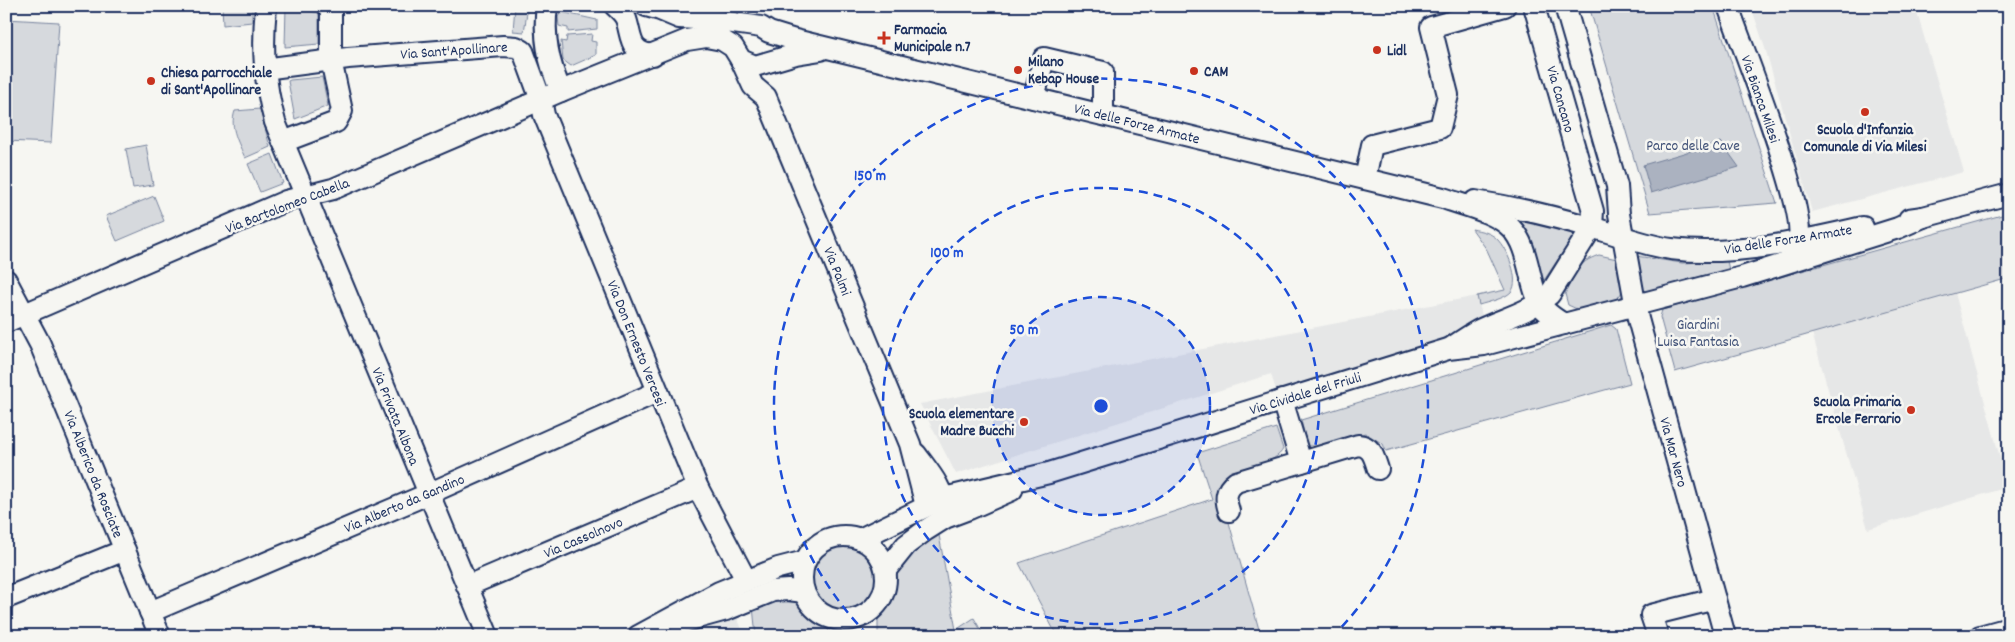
<svg xmlns="http://www.w3.org/2000/svg" width="2015" height="642" font-family="Dekko,sans-serif">
<style>
.built{fill:#e6e7e7}
.green{fill:#d6d9dd;stroke:#78849e}
.water{fill:#abb2c0;stroke:#717e99}
.lines{fill:none;stroke-linecap:round;stroke-linejoin:round}
.minor-casing{stroke:#1b2f5e;stroke-width:24}
.minor{stroke:#f6f6f2;stroke-width:20}
.ring{fill:none;stroke:#1d4ed8;stroke-width:2.5;stroke-dasharray:9 6}
.poi-dot{fill:#c8321e;stroke:#f6f6f2;stroke-width:2}
.labels{text-anchor:middle;stroke-width:5;stroke-linejoin:round;paint-order:stroke}
.poi-label{font-size:15px;font-weight:bold;fill:#1b2f5e;stroke:#f6f6f2;text-anchor:start}
.street-label{font-size:15px;fill:#1b2f5e;stroke:#f6f6f2}
.park-label{font-size:15px;fill:#405177;stroke:#f6f6f2}
.centre{fill:#1d4ed8;stroke:#f6f6f2;stroke-width:2.5}
.ring-label{font-size:15px;text-anchor:middle;font-weight:bold;fill:#1d4ed8;stroke:#f6f6f2;stroke-width:5;stroke-linejoin:round;paint-order:stroke}
</style>
<rect width="100%" height="100%" fill="#f6f6f2"/>
<filter id="ink" filterUnits="userSpaceOnUse"><feTurbulence type="fractalNoise" baseFrequency=".02" numOctaves="2"/><feDisplacementMap in="SourceGraphic" scale="10" xChannelSelector="R" yChannelSelector="G"/><feConvolveMatrix kernelMatrix="1 2 1 2 8 2 1 2 1" color-interpolation-filters="sRGB"/></filter>
<g filter="url(#ink)">
<!-- built -->
<g class="built">
<path d="M1751,6H1915L1964,172L1812,212L1766,51Z"/>
<path d="M1955,293L2008,487L1868,529L1812,333Z"/>
<path d="M1477,296L1485,327L1278,397L1271,374L956,474L920,404Z"/>
<path d="M733,608L745,636H641Z"/>
</g>
<!-- green -->
<g class="green">
<path d="M222,6H252V22L223,25Z"/>
<path d="M286,6L319,13V44L285,47Z"/>
<path d="M515,6H528L524,32L513,31Z"/>
<path d="M1589,6H1713L1777,203L1650,213Z"/>
<path d="M537,9L544,74L541,73C535,52 533,33 535,11Z"/>
<path d="M561,12L597,20V29L568,32V28L559,26L558,17Z"/>
<path d="M6,19L59,22L51,143L6,141Z"/>
<path d="M592,34L591,41L596,42V55L571,66L563,60L561,41L566,42L567,36Z"/>
<path d="M322,77L328,106L295,119L288,81L290,80Z"/>
<path d="M260,109L270,147L245,158C239,143 229,128 235,111Z"/>
<path d="M146,145L153,185L133,188L126,149Z"/>
<path d="M272,154L283,183L260,192L248,164Z"/>
<path d="M154,196L164,221L117,241L106,216Z"/>
<path d="M2009,213V278L1675,372L1660,317L1662,310Z"/>
<path d="M1514,218L1576,232L1543,282L1531,249Z"/>
<path d="M1472,229C1481,231 1490,232 1497,239C1507,249 1521,280 1511,292C1504,299 1488,302 1479,305L1477,296L1505,290L1487,250Z"/>
<path d="M1599,255L1617,259C1619,267 1623,276 1623,283C1625,305 1594,307 1579,310L1568,305L1565,294C1575,273 1576,263 1599,255Z"/>
<path d="M1636,256L1682,263L1727,261L1729,270L1650,292L1639,293Z"/>
<path d="M1611,325L1616,329L1630,383L1386,451L1383,444L1365,433L1321,446H1307L1301,420Z"/>
<path d="M1276,428L1283,449C1277,463 1242,470 1228,474L1222,488L1228,519L1260,633L1251,636H1057L1019,563L1212,499L1197,453Z"/>
<path d="M939,535L956,630L974,618L984,636H878V619L890,604L895,588L897,569L908,554Z"/>
<circle cx="844" cy="578" r="36"/>
<path d="M780,596L795,599L805,612L824,625L833,636H756L753,607Z"/>
</g>
<!-- water -->
<path class="water" d="M1721,142L1739,167L1651,193L1643,165Z"/>
<g class="lines">
<defs>
<g id="minor">
<path d="M266,6C262,48 264,82 275,122L488,636"/>
<path d="M547,6C543,35 549,65 561,91"/>
<path d="M615,6C619,10 624,14 626,19C632,36 628,52 653,55"/>
<path d="M646,6L660,10L679,18L713,20L761,27L769,32L795,40L1443,198C1463,205 1497,213 1511,228C1532,250 1527,290 1545,310C1551,316 1557,320 1564,324"/>
<path d="M1565,6L1617,186L1619,214L1638,319L1725,636"/>
<path d="M1728,6C1741,44 1809,212 1798,241C1796,244 1793,248 1790,250"/>
<path d="M741,60L753,86L766,97L910,444L926,506"/>
<path d="M264,69L348,58L503,46L516,47L523,51L541,100L544,115L698,488L746,580"/>
<path d="M1034,98L1044,58L1103,72V115"/>
<path d="M283,142L336,122L342,111L331,60V12L328,6"/>
<path d="M1365,179L1372,145L1440,128L1448,95L1431,27L1505,6"/>
<path d="M1475,201C1514,207 1552,216 1590,227C1617,234 1643,245 1671,249C1732,257 1803,241 1863,227"/>
<path d="M1909,219L1923,217L2009,194"/>
<path d="M6,280L40,344L160,636"/>
<path d="M6,322L286,201L333,189L561,91L687,40L706,37L722,40L733,47L741,60L755,66L796,54L821,50"/>
<path d="M1452,347C1461,341 1470,335 1479,330C1503,318 1529,313 1550,294L1592,227L1593,211L1591,204L1534,6"/>
<path d="M1282,400L1301,462"/>
<path d="M916,454C929,472 943,487 945,509"/>
<path d="M1229,511C1225,499 1225,490 1236,482L1358,445C1372,446 1374,457 1378,469"/>
<circle cx="844" cy="578" r="42"/>
<path d="M860,539L944,498L1049,473L1448,349L1484,345L1742,277L1898,228L1923,217"/>
<path d="M886,570L906,545L926,530L945,518L969,509L1012,490"/>
<path d="M467,586L698,488"/>
<path d="M6,598L125,550"/>
<path d="M150,612L428,494L657,392"/>
<path d="M679,623L726,610L773,591L788,590L804,592"/>
<path d="M638,636L719,592L778,568L805,561"/>
<path d="M1658,636L1651,615L1715,599"/>
<path d="M1980,636L2009,628"/>
</g>
</defs>
<!-- minor casing -->
<use href="#minor" class="minor-casing"/>
<!-- minor -->
<use href="#minor" class="minor"/>
</g>
</g>
<!-- distance rings -->
<circle cx="1101" cy="406" r="109" fill="#1d4ed8" fill-opacity=".12"/>
<g class="ring">
<circle cx="1101" cy="406" r="109"/>
<circle cx="1101" cy="406" r="218"/>
<path d="M868 635A327 327 0 1 1 1334 635"/>
</g>
<!-- markers -->
<g class="poi-dot">
<path d="M881.5 30.5h5v5h5v5h-5v5h-5v-5h-5v-5h5z"/>
<circle cx="1377" cy="50" r="5"/>
<circle cx="1018" cy="70" r="5"/>
<circle cx="1194" cy="71" r="5"/>
<circle cx="151" cy="81" r="5"/>
<circle cx="1865" cy="112" r="5"/>
<circle cx="1911" cy="410" r="5"/>
<circle cx="1024" cy="422" r="5"/>
</g>
<g class="labels">
<!-- poi labels -->
<g class="poi-label">
<text x="894" y="34">Farmacia<tspan x="894" dy="17">Municipale n.7</tspan></text>
<text x="1387" y="55">Lidl</text>
<text x="1028" y="66">Milano<tspan x="1028" dy="17">Kebap House</tspan></text>
<text x="1204" y="76">CAM</text>
<text x="161" y="77">Chiesa parrocchiale<tspan x="161" dy="17">di Sant'Apollinare</tspan></text>
<text x="1865" y="134" text-anchor="middle">Scuola d'Infanzia<tspan x="1865" dy="17">Comunale di Via Milesi</tspan></text>
<text x="1901" y="406" text-anchor="end">Scuola Primaria<tspan x="1901" dy="17">Ercole Ferrario</tspan></text>
<text x="1014" y="418" text-anchor="end">Scuola elementare<tspan x="1014" dy="17">Madre Bucchi</tspan></text>
</g>
<!-- street labels -->
<g class="street-label">
<text transform="translate(454 50) rotate(-4)" y="5">Via Sant'Apollinare</text>
<text transform="translate(1561 99) rotate(74)" y="5">Via Cancano</text>
<text transform="translate(1761 99) rotate(71)" y="5">Via Bianca Milesi</text>
<text transform="translate(1137 123) rotate(14)" y="5">Via delle Forze Armate</text>
<text transform="translate(287 205) rotate(-21)" y="5">Via Bartolomeo Cabella</text>
<text transform="translate(1788 239) rotate(-9)" y="5">Via delle Forze Armate</text>
<text transform="translate(838 271) rotate(68)" y="5">Via Palmi</text>
<text transform="translate(637 343) rotate(68)" y="5">Via Don Ernesto Vercesi</text>
<text transform="translate(1305 393) rotate(-17)" y="5">Via Cividale del Friuli</text>
<text transform="translate(396 416) rotate(68)" y="5">Via Privata Albona</text>
<text transform="translate(1674 452) rotate(75)" y="5">Via Mar Nero</text>
<text transform="translate(94 474) rotate(68)" y="5">Via Alberico da Rosciate</text>
<text transform="translate(404 503) rotate(-23)" y="5">Via Alberto da Gandino</text>
<text transform="translate(583 537) rotate(-23)" y="5">Via Cassolnovo</text>
</g>
<!-- park labels -->
<g class="park-label">
<text x="1693" y="150">Parco delle Cave</text>
<text x="1698" y="329">Giardini<tspan x="1698" dy="17">Luisa Fantasia</tspan></text>
</g>
</g>
<circle cx="1101" cy="406" r="8" class="centre"/>
<g class="ring-label">
<text x="870" y="180">150 m</text>
<text x="947" y="257">100 m</text>
<text x="1024" y="334">50 m</text>
</g>
<!-- margin -->
<rect width="2015" height="642" fill="none" stroke="#f6f6f2" stroke-width="25"/>
<rect x="12" y="12" width="1990" height="617" fill="none" stroke="#1b2f5e" stroke-width="2" filter="url(#ink)"/>
</svg>
